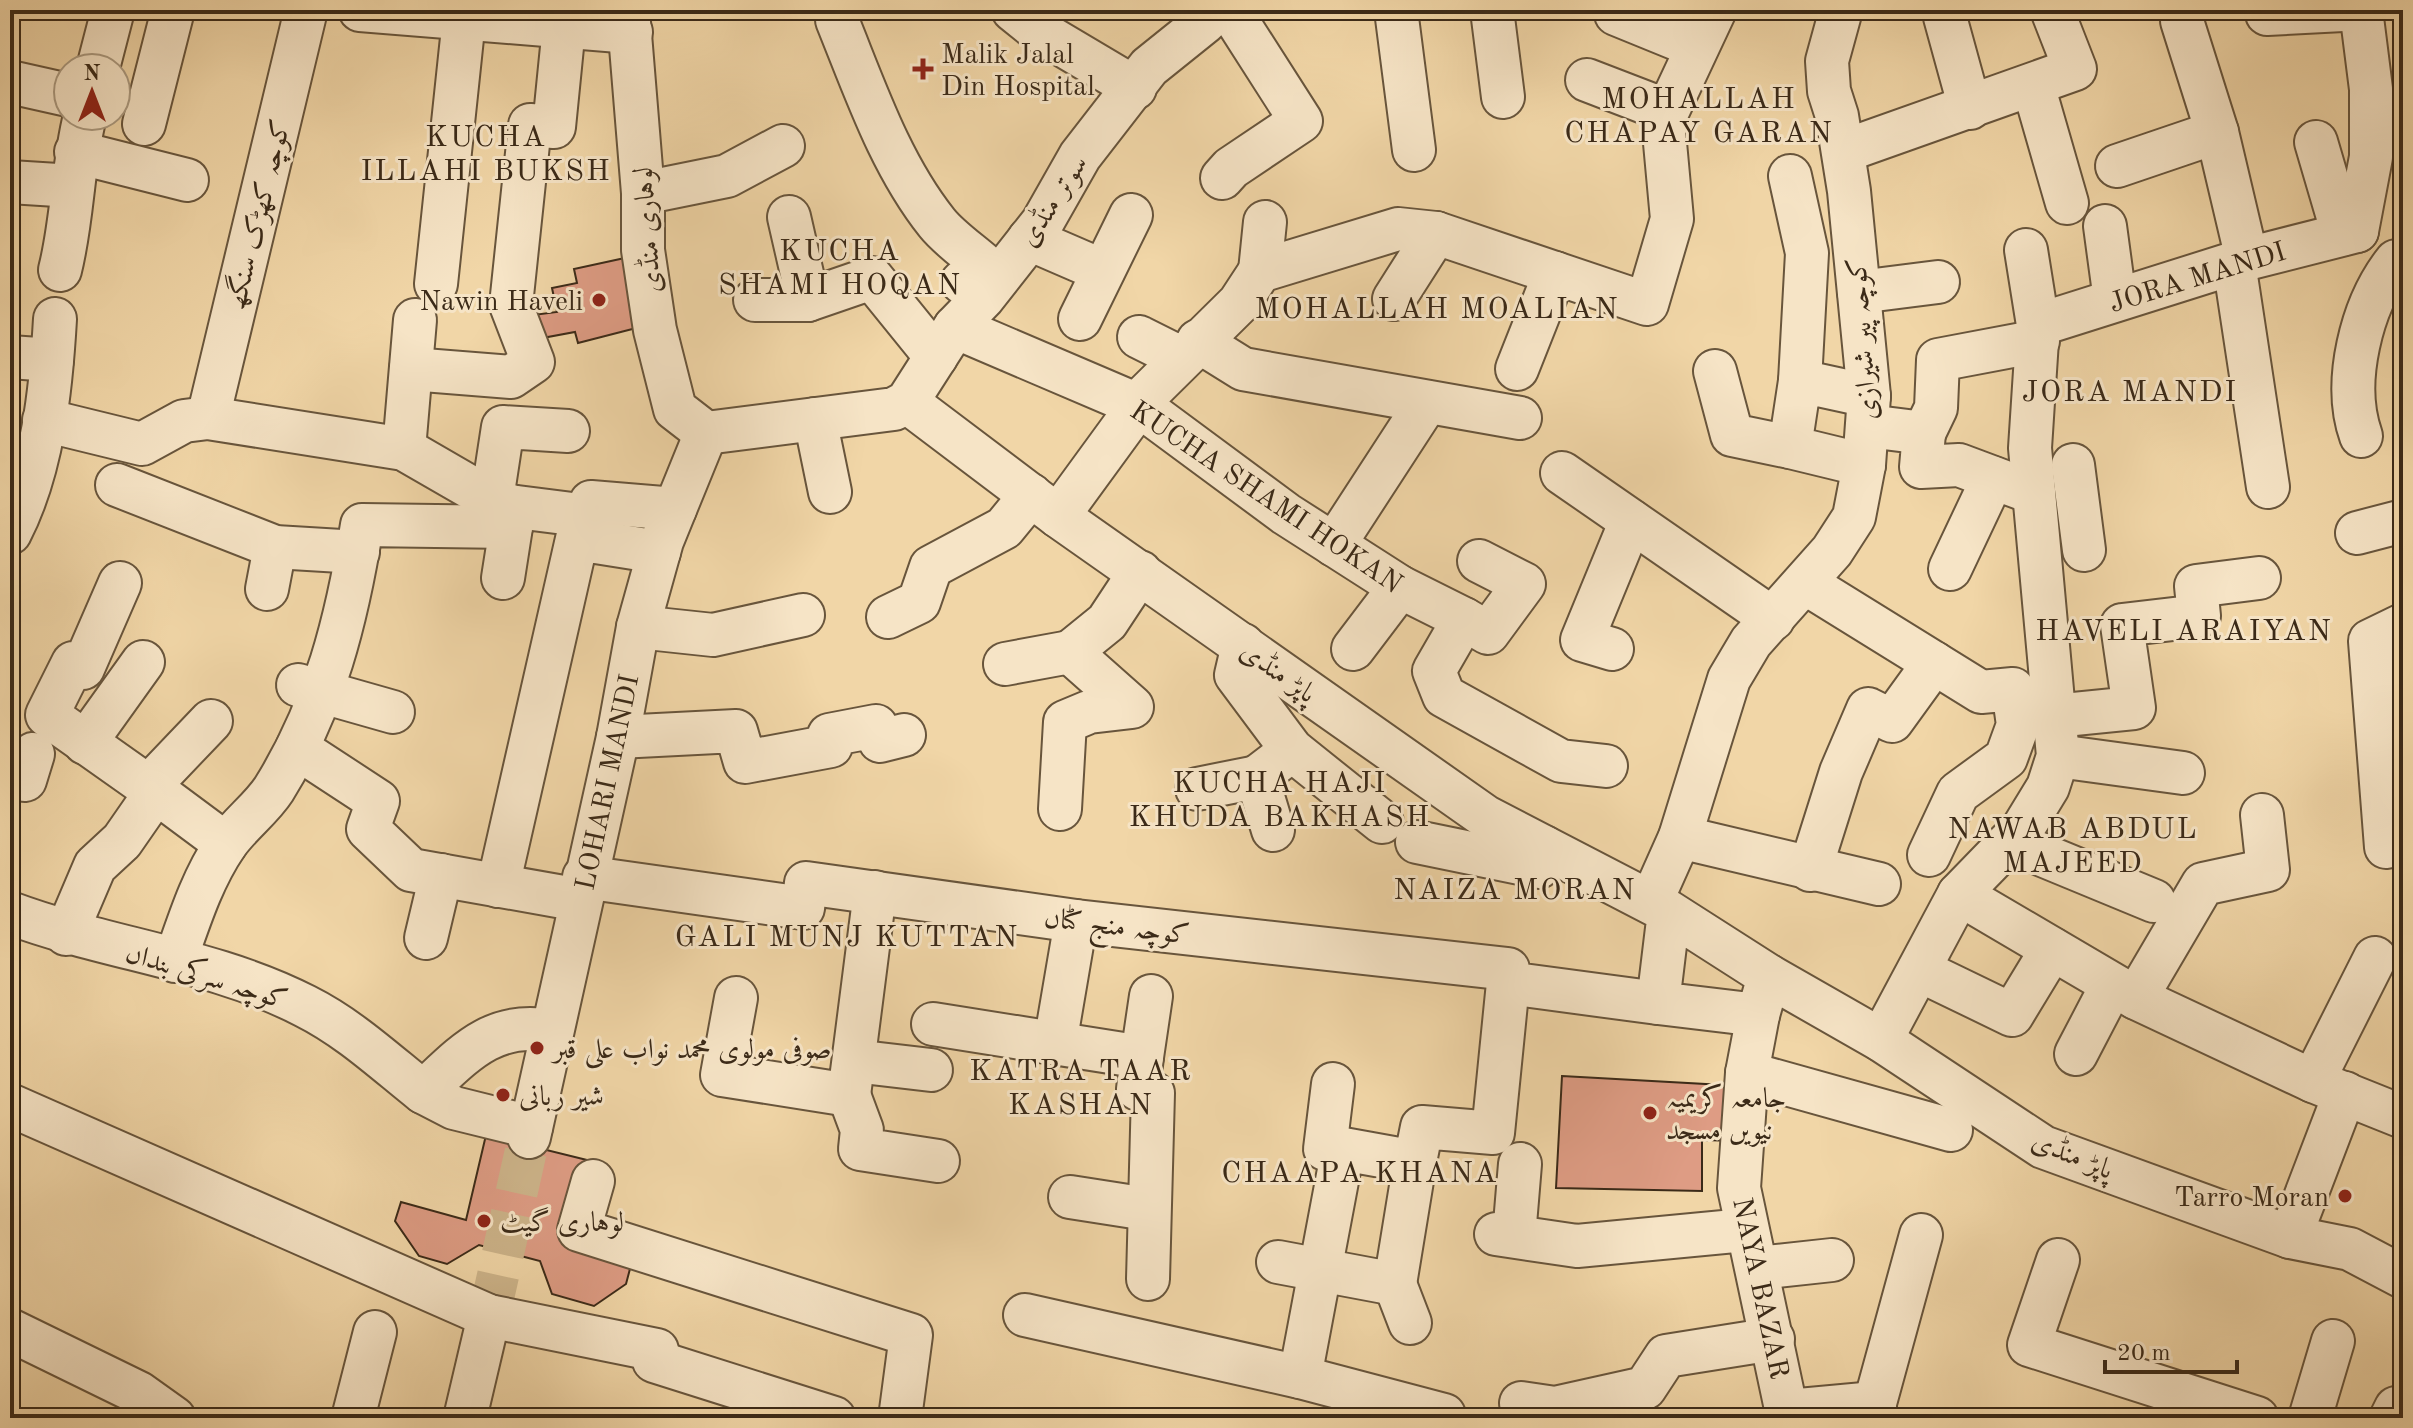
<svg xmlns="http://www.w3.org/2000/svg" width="2413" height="1428" font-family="'Old Standard TT',Amiri,serif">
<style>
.building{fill:#de9c84;stroke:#3b2a18;stroke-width:2}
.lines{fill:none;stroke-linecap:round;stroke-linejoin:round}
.minor-tunnel{stroke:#cdb48a;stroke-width:42;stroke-dasharray:42 21;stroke-linecap:butt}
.minor-casing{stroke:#68553c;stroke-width:46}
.minor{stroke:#f6e4c6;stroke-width:42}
.poi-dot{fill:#8f2418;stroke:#f6e4c6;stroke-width:3}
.labels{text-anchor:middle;stroke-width:6;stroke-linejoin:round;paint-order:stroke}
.poi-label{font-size:28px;fill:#3b2a18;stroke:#f6e4c6;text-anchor:start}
.street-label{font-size:28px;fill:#3b2a18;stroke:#f6e4c6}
.neighbourhood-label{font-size:30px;letter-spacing:2px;fill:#3b2a18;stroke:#f6e4c6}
</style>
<rect width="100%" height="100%" fill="#f1d6a7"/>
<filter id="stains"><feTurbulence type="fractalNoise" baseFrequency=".0025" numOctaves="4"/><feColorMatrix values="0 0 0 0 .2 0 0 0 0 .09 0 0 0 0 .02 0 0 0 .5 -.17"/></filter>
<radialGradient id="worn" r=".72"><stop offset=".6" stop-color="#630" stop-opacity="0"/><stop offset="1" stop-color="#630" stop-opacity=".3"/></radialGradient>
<!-- building -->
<g class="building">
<path d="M634,256L648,325L578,343L575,332L537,339L533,315L557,312L552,288L577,283L574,269Z"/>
<path d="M1562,1076L1741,1086L1739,1141L1702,1140V1191L1556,1188Z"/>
<path d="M486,1135L587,1160L566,1245L631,1265L626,1284L594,1306L552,1294L540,1261L479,1245L447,1264L419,1256L395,1221L401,1202L466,1220Z"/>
</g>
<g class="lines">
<!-- minor-tunnel -->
<path class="minor-tunnel" d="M489,1316L529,1137"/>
<defs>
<g id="minor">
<path d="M360,10L631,32"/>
<path d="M628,10L643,193V250L655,330L675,409L706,433"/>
<path d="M1013,10L1039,31L1135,88"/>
<path d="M1396,10L1414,150"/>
<path d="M1492,10L1503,97"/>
<path d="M1616,14L1697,47"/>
<path d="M2267,14L2343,10"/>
<path d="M1945,17L1970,108"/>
<path d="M837,20C865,89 890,164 937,223C949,238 968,251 983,264L962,282L979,295"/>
<path d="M2182,21L2217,132L2247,259"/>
<path d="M98,68L113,10"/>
<path d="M1587,80L1665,110"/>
<path d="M10,82L68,95"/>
<path d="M2033,85L2067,203"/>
<path d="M144,124L173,10"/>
<path d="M2316,142L2343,234"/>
<path d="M1844,151L2075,69L2052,10"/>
<path d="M76,152L187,180"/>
<path d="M2117,166L2217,132"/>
<path d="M1790,176L1807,253L1800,381"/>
<path d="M1222,178L1231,168L1301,121L1230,10"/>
<path d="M10,182L73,186"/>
<path d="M643,193L727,176L783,146"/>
<path d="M789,217L808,300"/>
<path d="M2105,226L2115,300"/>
<path d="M2357,231L2371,157V89L2361,10"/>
<path d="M1029,239L1103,271"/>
<path d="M2234,263L2268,487"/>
<path d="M60,270C73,219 72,167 85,116"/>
<path d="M1260,271L1265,222"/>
<path d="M436,284L464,19"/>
<path d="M1859,292L1938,282"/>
<path d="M1394,299L1436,233"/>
<path d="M755,300H808L872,278L936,357"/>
<path d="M1080,319L1131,215"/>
<path d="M2038,325L2247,259L2357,231"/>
<path d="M955,327L1140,406L1286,514L1400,587L1464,619L1434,671L1444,696L1561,761L1606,766"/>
<path d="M1139,337L1181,358"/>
<path d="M1198,341L1243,369L1520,418"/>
<path d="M10,357L52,360"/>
<path d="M411,369L511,377L533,362L511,305L530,125L554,127L564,27"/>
<path d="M1517,369L1555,273"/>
<path d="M1715,371L1732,435L1790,447"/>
<path d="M907,402L1058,516L1486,817L1669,912L1769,976L1758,1015L1658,1003L1669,912"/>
<path d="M208,418L306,10"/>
<path d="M815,419L830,492"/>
<path d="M44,420L142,444L184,421L208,418L404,449L501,505L588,516L591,502L675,509"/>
<path d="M1868,426L1924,433L1921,467L1959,465L2034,493"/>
<path d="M706,433L894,409L907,402L955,327L983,298L1042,223L1080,156L1149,67L1205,22L1210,10"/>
<path d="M1924,433L1936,408L1938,360L2038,341"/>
<path d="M2361,436C2342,383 2361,305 2396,261"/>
<path d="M404,449L415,320"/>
<path d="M1864,465L1790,447L1800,381L1869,396"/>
<path d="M2073,465L2084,550"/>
<path d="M1562,473L1773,619"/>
<path d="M117,485L275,547L358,552"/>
<path d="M492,499L503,427L568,431"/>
<path d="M1058,516L1147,394L1239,303L1260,271L1398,229L1436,233L1647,304L1672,219L1663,121L1715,10"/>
<path d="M10,533C43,469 51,389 55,319"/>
<path d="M2357,533L2403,521"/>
<path d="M1334,545L1427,402"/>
<path d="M1950,569L1993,478"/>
<path d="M503,578L511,527"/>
<path d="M1805,583L1981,692L2013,689L2018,725L2006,758L1958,793L1929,855"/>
<path d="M267,589L275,547"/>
<path d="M888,617L919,602L931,567L1004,528L1031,495"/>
<path d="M1464,619L1488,633L1524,584L1479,561"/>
<path d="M638,627L713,635L803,615"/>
<path d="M1243,645L1236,675L1292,750L1382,822"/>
<path d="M1353,649L1400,587"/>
<path d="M1612,649L1582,640L1631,521"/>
<path d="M1005,664L1070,652"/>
<path d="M298,685L393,712"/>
<path d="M2054,716L2134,708L2122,625L2199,616L2196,586L2259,578"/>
<path d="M618,737L736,731L745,762L831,746L829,735L876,726L880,741L904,735"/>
<path d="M85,743L143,662"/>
<path d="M297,748L378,801L368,829L411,870L580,900"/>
<path d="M2058,756L2183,773"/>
<path d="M10,775L25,780L33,754"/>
<path d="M148,787L211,721"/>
<path d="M1197,789L1257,777"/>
<path d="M156,792L226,844"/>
<path d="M1060,809L1065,722L1089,712L1132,707L1070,652L1107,622L1140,572"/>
<path d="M1273,830L1257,777L1292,750"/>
<path d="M1680,837L1879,884"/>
<path d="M1417,842L1539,867L1544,847"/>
<path d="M2011,842L2154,901"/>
<path d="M2386,847L2370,641L2403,625"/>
<path d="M1810,870L1841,772L1868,709L1892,721L1934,663"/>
<path d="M584,877L803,908L806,883L1076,921L1508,969V983L1658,1003"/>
<path d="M498,886L577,539L659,552"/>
<path d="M1959,894L2136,998L2313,1081L2403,1117"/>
<path d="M1651,902L1680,837L1729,679L1751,642L1832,551L1854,517L1864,465L1869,396L1849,191L1837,116L1829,91L1827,61L1841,10"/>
<path d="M10,913C106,949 214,959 305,1006C349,1028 384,1061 423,1092C463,1055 492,1020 551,1031"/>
<path d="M66,934L95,866L122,841L156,792L47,715L73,663L83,668L120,583"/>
<path d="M426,938L441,875"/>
<path d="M175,961C189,921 202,879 226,844C240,824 261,809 274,789C325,707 347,619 362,525L511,527V506"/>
<path d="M1919,970L2012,1015L2052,949"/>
<path d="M1769,976L1881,1040L2043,1147L2290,1237L2350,1249L2403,1277"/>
<path d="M736,998L722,1075L849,1095L875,892"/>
<path d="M2136,998L2203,884L2268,870L2262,815"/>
<path d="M1758,1015L1747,1073L1739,1188L1788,1418"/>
<path d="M933,1024L1142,1057L1138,1089L1153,1093L1148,1279"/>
<path d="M1881,1040L1959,894L2023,828L2048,787L2058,756L2030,448L2038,325L2026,250"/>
<path d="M1055,1044L1076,921"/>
<path d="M2076,1054L2112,985"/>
<path d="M1142,1057L1151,996"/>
<path d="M854,1061L931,1070"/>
<path d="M1747,1073L1951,1130"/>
<path d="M2313,1081L2375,958"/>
<path d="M1333,1084L1325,1149H1343"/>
<path d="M423,1092L454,1108L531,1127"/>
<path d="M849,1095L862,1130L860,1149L938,1161"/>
<path d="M10,1105L489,1316L657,1350"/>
<path d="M529,1137L618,737L638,627L662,541L706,433"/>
<path d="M593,1181L579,1230L911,1335L900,1418"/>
<path d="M1070,1197L1147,1209"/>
<path d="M1496,1234L1577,1246L1745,1230"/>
<path d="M1514,1236L1520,1164"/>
<path d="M2290,1237L2345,1093"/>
<path d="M2058,1260L2029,1345L2257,1418"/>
<path d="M1278,1262L1395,1284L1415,1162"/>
<path d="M1757,1268L1832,1260"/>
<path d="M1395,1284L1410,1323"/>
<path d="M1025,1315L1300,1377L1444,1415V1418"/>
<path d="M10,1330L139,1393L174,1418"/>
<path d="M654,1361L834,1418"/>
<path d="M1300,1377L1343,1149L1415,1162L1422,1127L1493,1133L1508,983"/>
<path d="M1521,1403L1555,1408L1645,1388L1666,1356L1773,1339"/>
<path d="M1875,1403L1921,1235"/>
<path d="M1788,1411L1875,1403V1418"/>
<path d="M353,1418L375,1332"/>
<path d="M465,1418L489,1316"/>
<path d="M2310,1418L2333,1341"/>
<path d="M2391,1418L2396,1408"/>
</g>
</defs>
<!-- minor casing -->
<use href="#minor" class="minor-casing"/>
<!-- minor -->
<use href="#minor" class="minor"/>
</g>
<!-- markers -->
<g class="poi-dot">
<path d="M919 57h8v8h8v8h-8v8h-8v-8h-8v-8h8z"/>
<circle cx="599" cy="300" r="8"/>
<circle cx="537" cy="1048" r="8"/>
<circle cx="503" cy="1095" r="8"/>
<circle cx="1650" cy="1113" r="8"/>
<circle cx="2345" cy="1196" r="8"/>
<circle cx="484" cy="1221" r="8"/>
</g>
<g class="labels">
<!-- poi labels -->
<g class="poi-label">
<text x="941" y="63">Malik Jalal<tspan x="941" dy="32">Din Hospital</tspan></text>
<text x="583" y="310" text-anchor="end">Nawin Haveli</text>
<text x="553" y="1058">صوفی مولوی محمد نواب علی قبر</text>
<text x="519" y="1105">شیر ربانی</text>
<text x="1666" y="1107">جامعہ کریمیہ<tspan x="1666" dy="32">نیویں مسجد</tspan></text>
<text x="2329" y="1206" text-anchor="end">Tarro Moran</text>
<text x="500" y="1231">لوہاری گیٹ</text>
</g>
<!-- street labels -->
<g class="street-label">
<text transform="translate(1052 200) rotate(-57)" y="10">سوتر منڈی</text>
<text transform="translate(257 214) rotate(-76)" y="10">کوچہ کھڑک سنگھ</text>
<text transform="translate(646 230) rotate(-94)" y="10">لوہاری منڈی</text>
<text transform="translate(2197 276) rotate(-17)" y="10">JORA MANDI</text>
<text transform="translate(1861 339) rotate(-94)" y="10">کوچہ پیر شیرازی</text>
<text transform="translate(1267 496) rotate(34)" y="10">KUCHA SHAMI HOKAN</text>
<text transform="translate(1279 671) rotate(35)" y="10">پاپڑ منڈی</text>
<text transform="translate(606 782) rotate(-78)" y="10">LOHARI MANDI</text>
<text transform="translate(1117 925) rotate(7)" y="10">کوچہ منج کٹاں</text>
<text transform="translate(207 975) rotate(17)" y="10">کوچہ سرکی بنداں</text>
<text transform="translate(2073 1154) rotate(22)" y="10">پاپڑ منڈی</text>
<text transform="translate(1762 1288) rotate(78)" y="10">NAYA BAZAR</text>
</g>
<!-- neighbourhood labels -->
<g class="neighbourhood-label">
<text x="1699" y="108">MOHALLAH<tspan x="1699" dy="34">CHAPAY GARAN</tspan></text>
<text x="486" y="146">KUCHA<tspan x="486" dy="34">ILLAHI BUKSH</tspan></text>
<text x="840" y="260">KUCHA<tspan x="840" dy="34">SHAMI HOQAN</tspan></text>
<text x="1437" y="318">MOHALLAH MOALIAN</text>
<text x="2130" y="401">JORA MANDI</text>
<text x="2184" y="640">HAVELI ARAIYAN</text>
<text x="1280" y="792">KUCHA HAJI<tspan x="1280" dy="34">KHUDA BAKHASH</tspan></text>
<text x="2073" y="838">NAWAB ABDUL<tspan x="2073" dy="34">MAJEED</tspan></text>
<text x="1515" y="899">NAIZA MORAN</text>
<text x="847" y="946">GALI MUNJ KUTTAN</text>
<text x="1081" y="1080">KATRA TAAR<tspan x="1081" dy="34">KASHAN</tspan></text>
<text x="1360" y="1182">CHAAPA KHANA</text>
</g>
</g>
<!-- margin -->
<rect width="2413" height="1428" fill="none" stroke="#f1d6a7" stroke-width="40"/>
<rect x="12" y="12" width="2389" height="1404" fill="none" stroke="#3b2a18" stroke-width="4"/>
<rect x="20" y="20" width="2373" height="1388" fill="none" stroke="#3b2a18" stroke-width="2"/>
<!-- north arrow -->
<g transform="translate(92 92)"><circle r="38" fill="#f6e4c6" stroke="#ab9a80" stroke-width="2"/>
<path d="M0-6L14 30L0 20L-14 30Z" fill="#8f2418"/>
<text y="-12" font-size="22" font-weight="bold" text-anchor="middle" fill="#3b2a18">N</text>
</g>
<!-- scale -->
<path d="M2105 1360v12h132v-12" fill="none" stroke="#3b2a18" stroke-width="4"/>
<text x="2117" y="1360" font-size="24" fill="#3b2a18" stroke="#f6e4c6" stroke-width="6" paint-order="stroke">20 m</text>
<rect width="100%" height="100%" filter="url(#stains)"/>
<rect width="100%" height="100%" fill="url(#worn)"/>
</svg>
